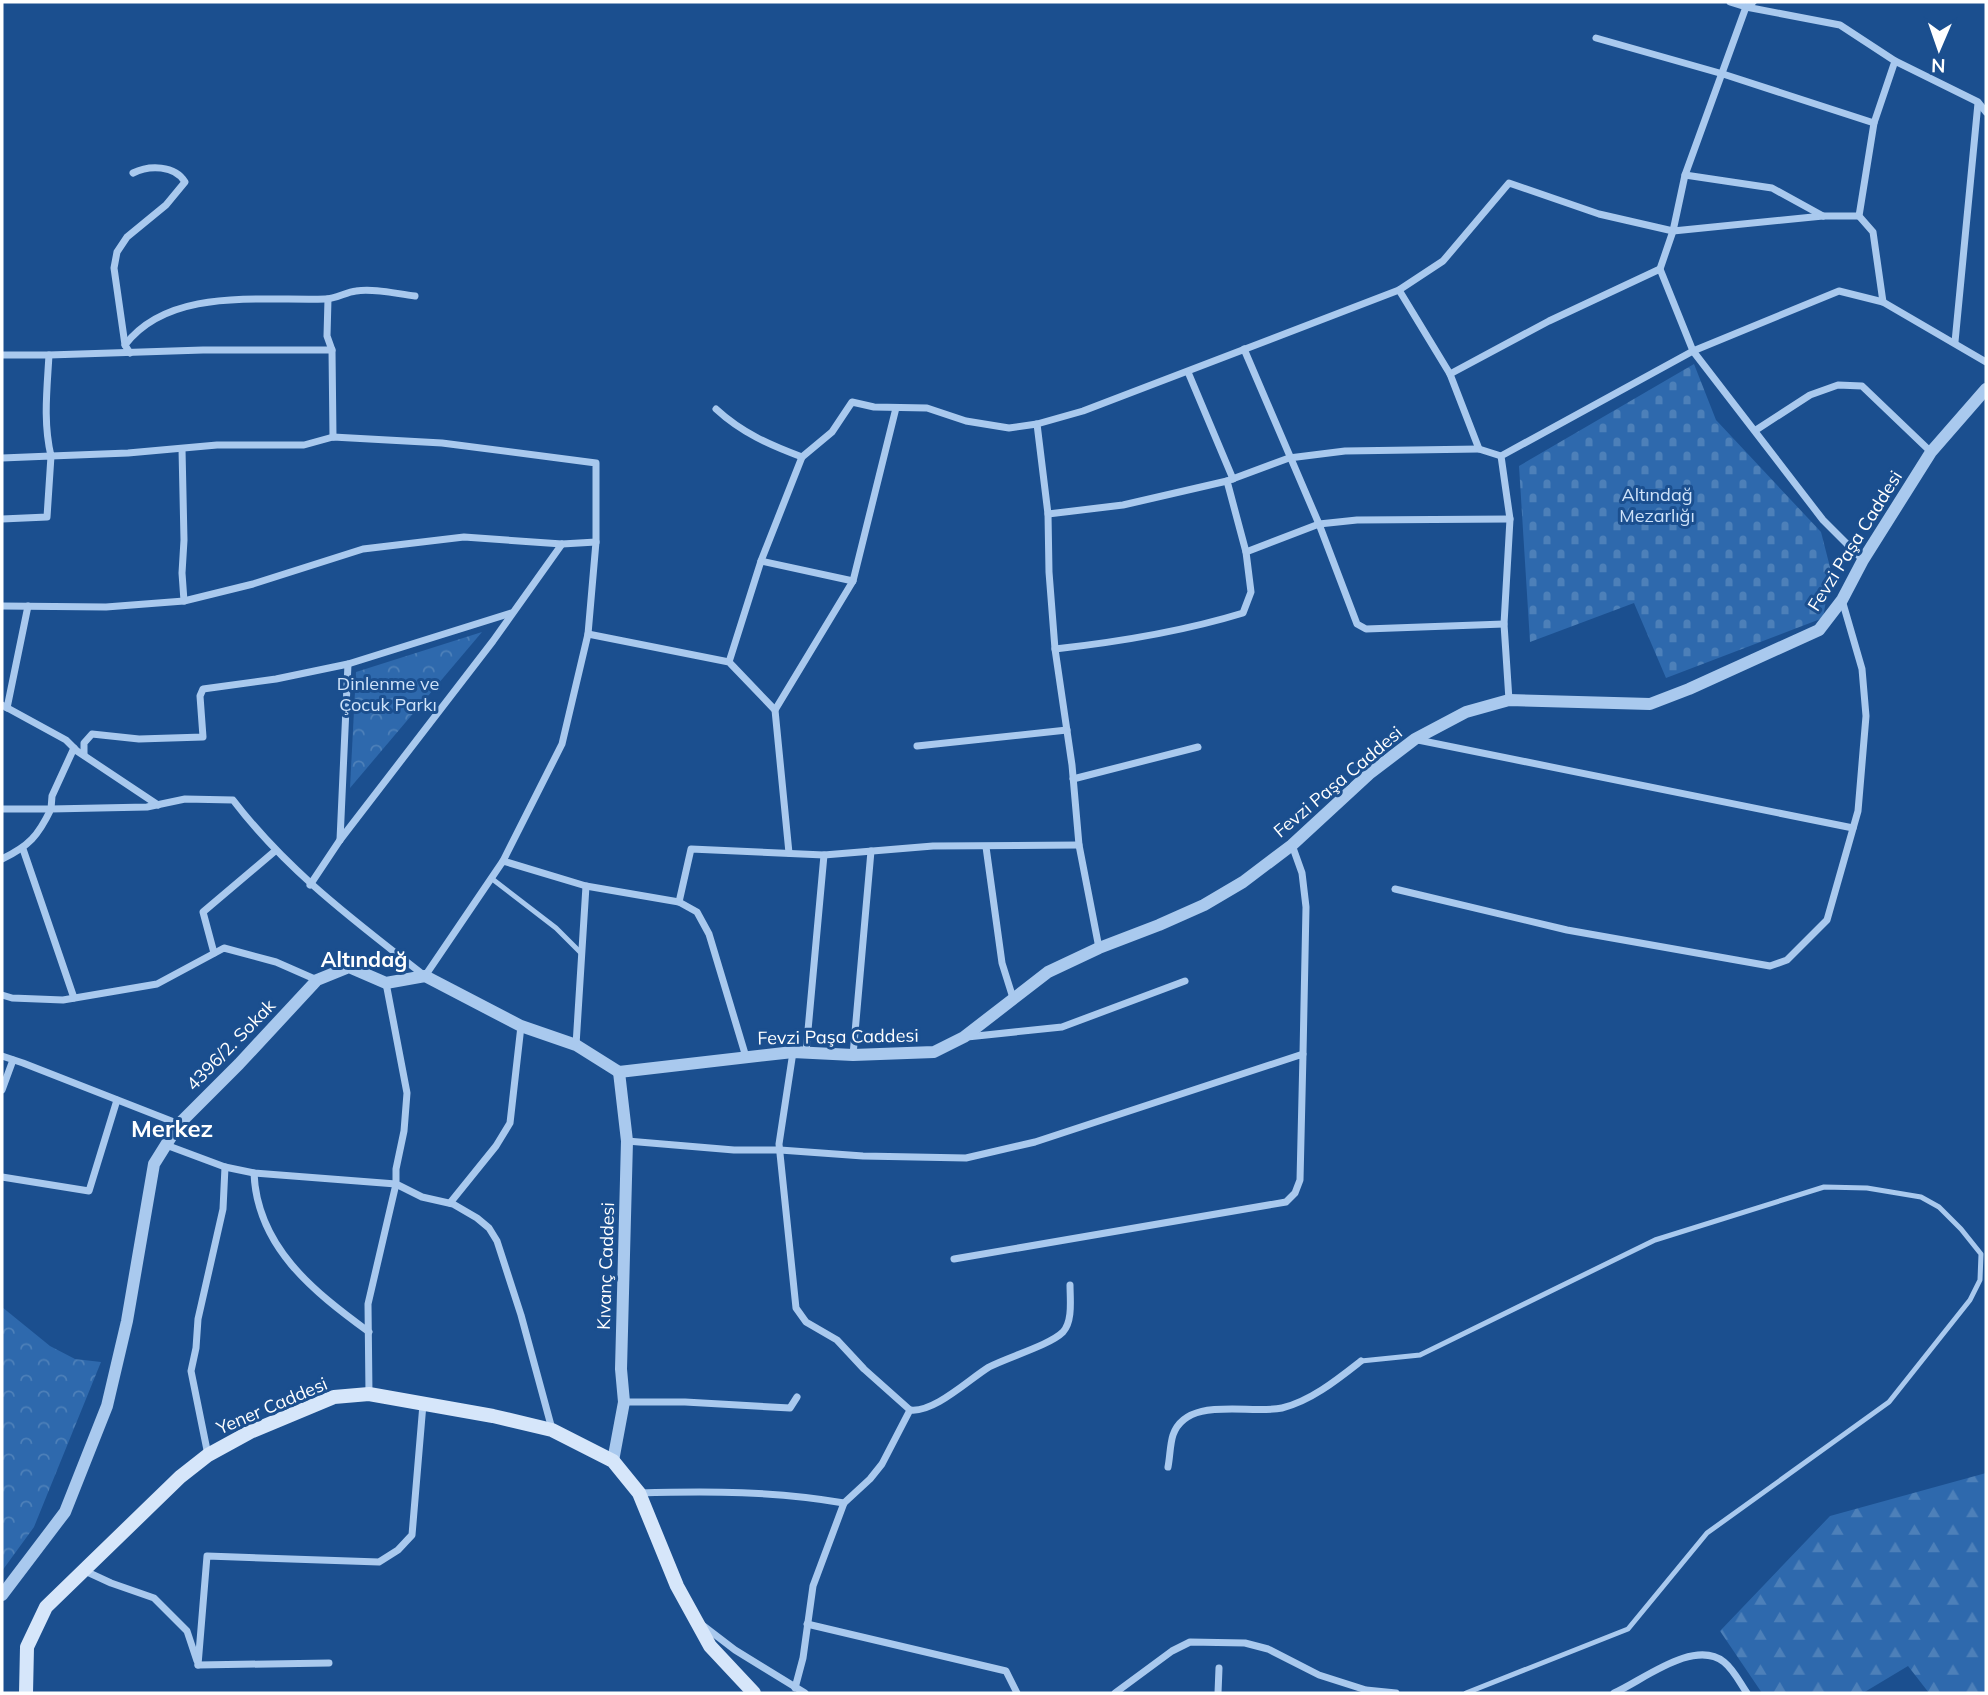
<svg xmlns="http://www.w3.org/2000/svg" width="1988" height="1695" font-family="Mulish,sans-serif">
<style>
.forest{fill:url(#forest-firs)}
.cemetery{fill:url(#cemetery-stones)}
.park{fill:url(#park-crowns)}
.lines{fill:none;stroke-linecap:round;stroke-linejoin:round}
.service{stroke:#a9c9ee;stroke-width:5}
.minor{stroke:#a9c9ee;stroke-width:7}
.tertiary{stroke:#a9c9ee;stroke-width:12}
.secondary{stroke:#d6e6fa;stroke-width:14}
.labels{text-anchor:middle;stroke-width:6;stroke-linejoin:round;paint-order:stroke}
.park-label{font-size:18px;fill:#cfe3fa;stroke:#1b4f8f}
.street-label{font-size:18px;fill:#fff;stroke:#1b4f8f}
.quarter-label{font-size:21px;font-weight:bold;fill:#fff;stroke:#1b4f8f}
.district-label{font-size:24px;font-weight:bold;fill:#fff;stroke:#1b4f8f}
</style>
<defs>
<pattern id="forest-firs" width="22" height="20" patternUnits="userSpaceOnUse" patternTransform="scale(1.75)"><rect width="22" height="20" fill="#2e69ad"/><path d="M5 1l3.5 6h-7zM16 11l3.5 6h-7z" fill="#4d80b9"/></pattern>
<pattern id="cemetery-stones" width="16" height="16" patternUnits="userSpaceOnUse" patternTransform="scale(1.75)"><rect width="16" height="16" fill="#2e69ad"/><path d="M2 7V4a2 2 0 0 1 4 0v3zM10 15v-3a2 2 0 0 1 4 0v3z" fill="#4d80b9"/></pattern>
<pattern id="park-crowns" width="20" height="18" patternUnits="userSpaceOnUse" patternTransform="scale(1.75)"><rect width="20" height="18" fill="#2e69ad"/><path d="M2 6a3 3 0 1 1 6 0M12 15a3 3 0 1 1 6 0" fill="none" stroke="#4d80b9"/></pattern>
</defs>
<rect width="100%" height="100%" fill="#1b4f8f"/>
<!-- forest -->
<path class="forest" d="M1986,1473V1693H1929L1908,1666L1863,1693H1762L1720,1631L1830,1516Z"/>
<!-- cemetery -->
<path class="cemetery" d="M1694,364L1716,420L1821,532L1831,571L1823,618L1666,678L1634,603L1530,642L1519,466Z"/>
<!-- park -->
<g class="park">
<path d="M482,632L350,788L356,672Z"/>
<path d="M2,1307L50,1346L75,1359L101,1362L34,1527L2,1571Z"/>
</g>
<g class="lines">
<!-- service -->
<g class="service">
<path d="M491,878L556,928L582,954"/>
<path d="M1361,1361L1420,1355L1655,1240L1824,1187L1867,1188L1921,1197L1939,1207L1961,1229L1981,1254L1980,1280L1970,1300L1889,1402L1707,1533L1628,1629L1466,1693"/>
</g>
<!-- minor -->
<g class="minor">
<path d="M1730,2L1746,7L1840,25L1895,61L1978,102L1986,112"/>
<path d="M1753,2L1746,7L1685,175L1673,231L1660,269L1693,351L1823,520L1863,560"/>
<path d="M1596,38L1723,74L1874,123"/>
<path d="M1685,175L1772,188L1823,216"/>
<path d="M1399,290L1450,374L1479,449L1501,456"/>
<path d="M328,299L327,336L332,350"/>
<path d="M1883,302L1873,232L1859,216L1874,123L1895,61"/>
<path d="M1955,342L1978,103"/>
<path d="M125,345L114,268L117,252L127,237L166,205L185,182C175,165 149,165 133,173"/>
<path d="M1244,349L1319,524L1357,624L1366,629L1504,624"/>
<path d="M130,353L125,345C169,287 261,301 325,299C336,299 346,292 356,291C374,288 397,294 415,296"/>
<path d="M2,355H49C47,390 43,422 51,456L128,453L217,445H304L333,437L442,443L596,463V542L588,634L562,744L503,861"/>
<path d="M49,355L203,350H332L333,437"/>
<path d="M1188,372L1233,479"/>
<path d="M1450,374L1549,321L1660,269"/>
<path d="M716,409C742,433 770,445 802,457"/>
<path d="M1037,424L1048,514L1049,572L1055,649L1072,765L1079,845L1099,948"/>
<path d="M1756,430L1810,395L1838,385L1862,386L1931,452"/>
<path d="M182,449L184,540L182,573L184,601"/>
<path d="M2,458L51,456L47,517L2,519"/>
<path d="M1048,514L1123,505L1227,481L1289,458L1345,451L1479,449"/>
<path d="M1246,552L1319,524L1357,520L1510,519"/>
<path d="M761,561L853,581"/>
<path d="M2,606L106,607L184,601L253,584L363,549L464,537L562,544L596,542"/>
<path d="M588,634L729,662L775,710L789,853"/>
<path d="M1055,649C1118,642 1181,632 1243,613L1251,592L1246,552L1227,481"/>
<path d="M729,662L761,561L802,457L832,432L852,402L874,407L927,408L966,421L1009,428L1037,424L1083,411L1399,290L1443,261L1509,183L1599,214L1673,231L1823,216H1859"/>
<path d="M348,664L511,613"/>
<path d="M1509,700L1504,624L1510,519L1501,456L1693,351L1839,291L1883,302L1986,362"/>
<path d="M2,705L66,740L77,751L158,805"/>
<path d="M7,708L28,606"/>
<path d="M775,710L853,581L896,408"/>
<path d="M1418,740L1853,828"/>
<path d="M917,746L1067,730"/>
<path d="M84,755V743L92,734L139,739L203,737L200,696L203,689L276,679L348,664L340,840"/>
<path d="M1073,779L1198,747"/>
<path d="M2,809H51L52,796L74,748"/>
<path d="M1292,845L1302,873L1306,907L1303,1054"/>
<path d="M986,847L1002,963L1013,998"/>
<path d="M23,849L74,998"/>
<path d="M2,859C29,846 38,836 51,809L147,807L185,799L233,800C288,872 355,921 425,976L503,861L586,886L679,902L697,912L709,934L746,1057"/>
<path d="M310,885L340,840L493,641L562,544"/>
<path d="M1395,889L1567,930L1770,966L1787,960L1827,920L1858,811L1866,716L1862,669L1842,600"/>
<path d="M679,902L691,849L824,855L933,846L1079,845"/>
<path d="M214,953L203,912L275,851"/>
<path d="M386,983L407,1093L404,1131L396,1169V1184L422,1197L453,1204L477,1218L489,1228L497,1241L521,1315L552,1429"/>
<path d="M2,995L12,998L63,1000L157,984L224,948L276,962L317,980"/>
<path d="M967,1037L1062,1027L1185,981"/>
<path d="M576,1045L586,886"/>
<path d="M793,1052L779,1144L796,1308L806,1322L837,1340L864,1369L910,1410"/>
<path d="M806,1052L824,855"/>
<path d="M853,1055L871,851"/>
<path d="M2,1056L23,1063L179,1124"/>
<path d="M2,1090L13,1060"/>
<path d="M627,1141L734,1150H780L863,1156L966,1158L1035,1142L1303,1054L1300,1180L1295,1193L1286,1202L954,1259"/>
<path d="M166,1145L225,1167L254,1173L396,1184L368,1304L369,1394"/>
<path d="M254,1173C257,1247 313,1291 369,1332"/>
<path d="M2,1177L89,1191L117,1100"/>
<path d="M450,1203L496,1146L510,1123L521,1026"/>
<path d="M624,1402H685L790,1408L797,1397"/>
<path d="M208,1455L191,1371L196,1348L198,1319L223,1209L225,1167"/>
<path d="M1168,1467C1170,1457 1170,1444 1173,1435C1187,1395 1250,1415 1282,1408C1311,1401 1338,1379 1361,1361"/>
<path d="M639,1493C709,1491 776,1491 844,1503"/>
<path d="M85,1571L111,1583L154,1598L187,1631L197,1661"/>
<path d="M701,1624L735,1650L805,1693"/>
<path d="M807,1624L1006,1671L1017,1693"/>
<path d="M198,1665L207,1556L379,1562L398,1550L412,1535L423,1404"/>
<path d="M198,1665L329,1663"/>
<path d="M795,1688L803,1658L813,1586L844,1503L870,1479L882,1464L910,1410C934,1413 968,1380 989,1367C1008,1357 1050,1345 1063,1332C1073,1321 1070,1299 1070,1285"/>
<path d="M1115,1693L1172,1651L1190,1642L1245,1643L1268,1649L1319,1675L1366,1690L1396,1693"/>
<path d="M1218,1693L1219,1668"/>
<path d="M1614,1693C1642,1681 1694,1638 1724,1662C1734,1670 1740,1683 1747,1693"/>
</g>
<!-- tertiary -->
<g class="tertiary">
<path d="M619,1072L793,1052L853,1055L934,1052L964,1037L1048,972L1099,948L1159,925L1204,905L1243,882L1292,845L1369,774L1415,739L1466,712L1509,700L1650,704L1689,689L1819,630L1842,600L1863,560L1931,452L1986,389"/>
<path d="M613,1461L624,1402L621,1369L627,1141L619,1072"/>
<path d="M2,1595L65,1512L107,1406L127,1321L154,1164L179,1124L239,1064L317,980L349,967L386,983L425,976L521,1026L576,1045L619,1072"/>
</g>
<!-- secondary -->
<path class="secondary" d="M26,1693L27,1647L46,1607L180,1477L208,1455L250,1432L334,1397L369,1394L493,1416L552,1430L613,1461L639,1493L677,1586L710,1646L754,1693"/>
</g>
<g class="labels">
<!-- park labels -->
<g class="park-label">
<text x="1657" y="501">Altındağ<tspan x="1657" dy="21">Mezarlığı</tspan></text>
<text x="388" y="690">Dinlenme ve<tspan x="388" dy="21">Çocuk Parkı</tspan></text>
</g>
<!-- street labels -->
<g class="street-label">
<text transform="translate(1855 541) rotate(-58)" y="6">Fevzi Paşa Caddesi</text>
<text transform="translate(1338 782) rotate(-40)" y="6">Fevzi Paşa Caddesi</text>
<text transform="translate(838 1037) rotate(-1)" y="6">Fevzi Paşa Caddesi</text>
<text transform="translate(231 1045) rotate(-46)" y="6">4396/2. Sokak</text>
<text transform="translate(606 1266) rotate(-88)" y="6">Kıvanç Caddesi</text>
<text transform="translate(272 1406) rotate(-23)" y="6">Yener Caddesi</text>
</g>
<!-- quarter labels -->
<g class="quarter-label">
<text x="364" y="967">Altındağ</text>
</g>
<!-- district labels -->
<g class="district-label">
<text x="172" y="1137">Merkez</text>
</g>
</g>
<!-- border -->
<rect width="1988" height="1695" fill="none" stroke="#ffffff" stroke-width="7"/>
<!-- north arrow -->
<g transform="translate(1939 49) rotate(182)" stroke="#1b4f8f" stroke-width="5" paint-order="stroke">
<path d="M0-5L12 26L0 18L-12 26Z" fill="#ffffff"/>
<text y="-10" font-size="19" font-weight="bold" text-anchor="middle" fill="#ffffff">N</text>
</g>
</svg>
